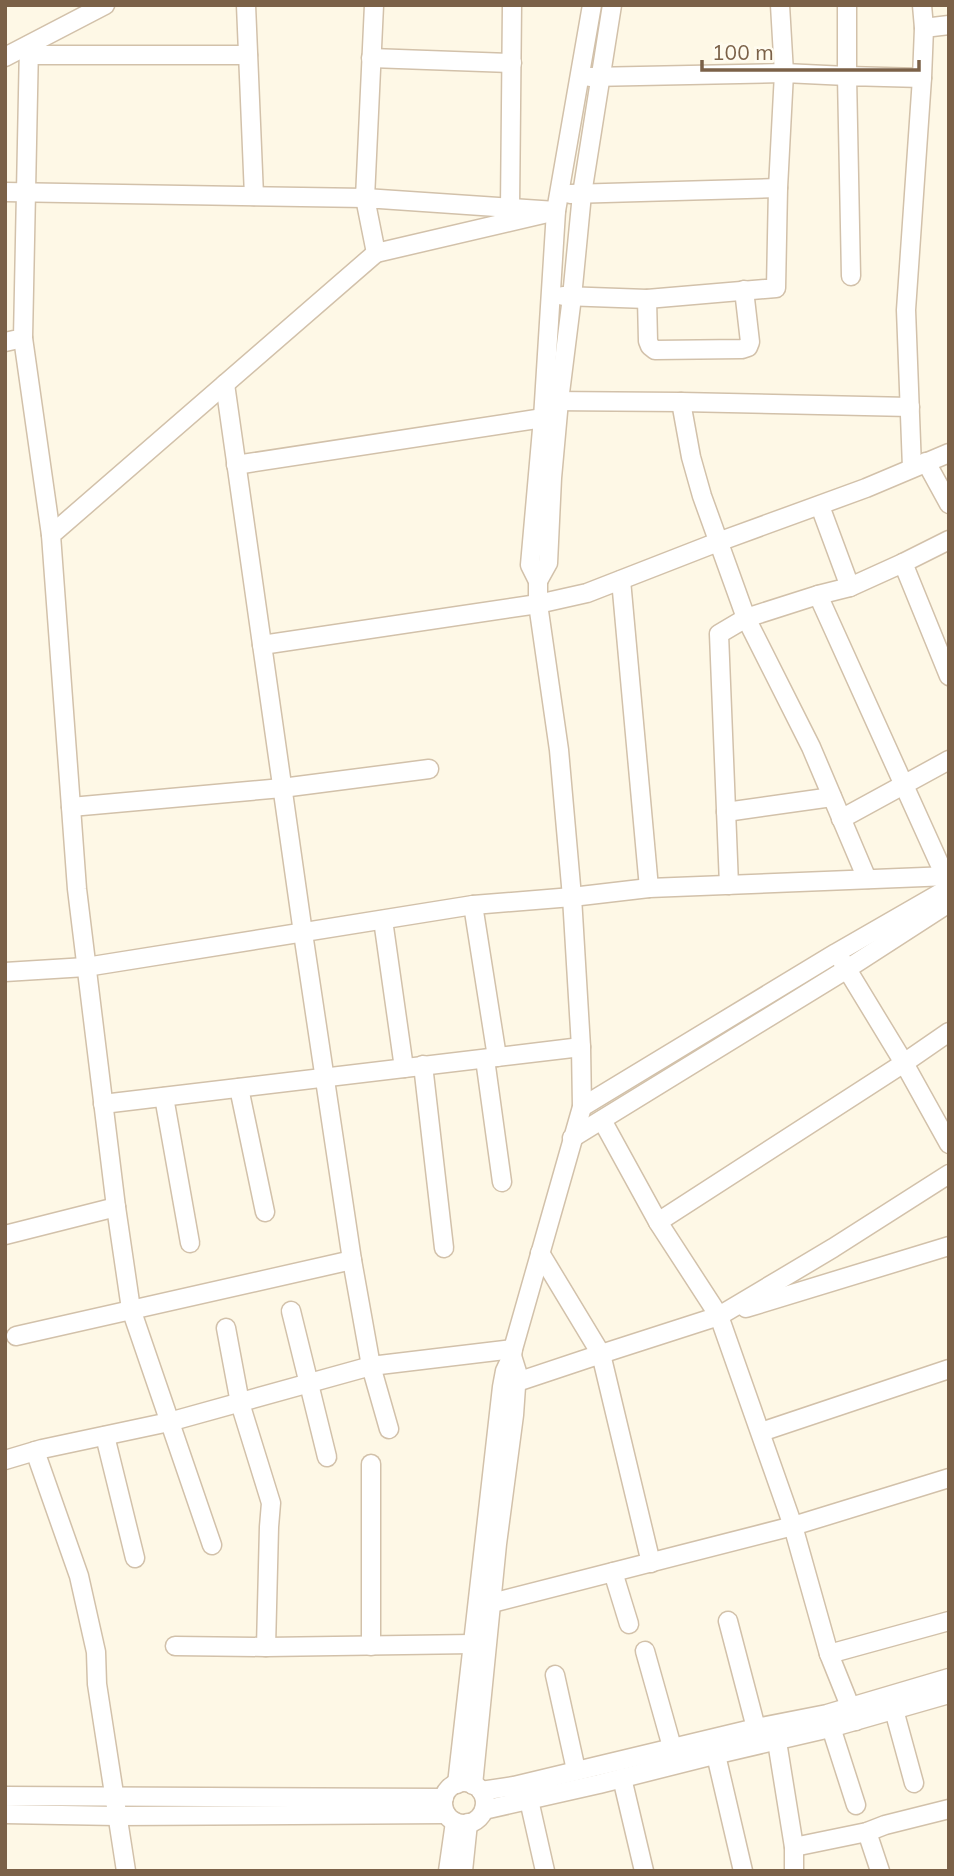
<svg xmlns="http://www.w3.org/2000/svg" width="954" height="1876" font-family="Mulish,sans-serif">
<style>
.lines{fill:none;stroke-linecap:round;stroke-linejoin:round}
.minor-casing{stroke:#d2c1aa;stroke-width:21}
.minor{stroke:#fff;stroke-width:18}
</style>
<rect width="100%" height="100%" fill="#fef8e6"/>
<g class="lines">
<defs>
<g id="minor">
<path d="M246,5L254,196"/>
<path d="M924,28L949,25"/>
<path d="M29,55H248"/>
<path d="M5,57L105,5"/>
<path d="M371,58L512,63"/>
<path d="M590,77L784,73L780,5"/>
<path d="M5,192L365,198L374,5"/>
<path d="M570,194L778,188"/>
<path d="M365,198L556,211L376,253Z"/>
<path d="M510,208L512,5"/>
<path d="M851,276L847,76L922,78L924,28L922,5"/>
<path d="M563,296L647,299L776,288L778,188L784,73L847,76V5"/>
<path d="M647,299L648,341L650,346L655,350L742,349L748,347L750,342L744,290"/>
<path d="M23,338L51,535"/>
<path d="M5,342L23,338L29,45"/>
<path d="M225,384L303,933L352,1260L371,1366L513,1349"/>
<path d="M548,401L681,402L910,407"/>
<path d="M681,402L691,457L702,496L746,618L818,595L945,876"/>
<path d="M926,462L949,504"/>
<path d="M236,465L543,418"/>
<path d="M912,468L906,310L922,78"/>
<path d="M820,506L850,587"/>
<path d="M903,563L949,540"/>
<path d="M621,580L649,888"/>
<path d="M538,581L548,563L552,478L559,401L572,297L582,194L612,5"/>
<path d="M818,595L850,587L903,563L949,676"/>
<path d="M262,645L538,604L587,593L718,542L866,488L949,453"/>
<path d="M71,807L282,788L429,769"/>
<path d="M726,812L832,797"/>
<path d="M841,819L949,760"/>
<path d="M729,885L719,634L746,618L811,747L867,879"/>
<path d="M473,905L497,1057"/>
<path d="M383,920L404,1068"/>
<path d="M842,961L904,1063L949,1144"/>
<path d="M5,972L86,967L473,905L572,897L649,888L949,876"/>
<path d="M485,1059L502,1182"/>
<path d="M423,1065L444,1248"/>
<path d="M239,1088L265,1212"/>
<path d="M164,1097L190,1243"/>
<path d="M103,1104L581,1047"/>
<path d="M582,1107L836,953L949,888"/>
<path d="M572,1138L847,969L949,903"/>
<path d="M658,1222L904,1063L949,1032"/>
<path d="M5,1235L116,1207"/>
<path d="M540,1253L601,1354L719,1316L658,1222L602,1120"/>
<path d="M746,1308L949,1246"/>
<path d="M291,1311L327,1457"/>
<path d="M226,1328L240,1403L271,1503L269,1527L266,1647"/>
<path d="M16,1336L352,1260"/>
<path d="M508,1385L601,1354L651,1563"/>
<path d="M761,1432L949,1369"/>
<path d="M105,1436L135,1558"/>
<path d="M35,1451L79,1576L96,1652L97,1684L126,1871"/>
<path d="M5,1460L42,1449L169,1422L371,1366L389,1429"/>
<path d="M212,1545L131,1309L116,1207L77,889L51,535L376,253"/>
<path d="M613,1572L629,1624"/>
<path d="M492,1603L793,1526L949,1478"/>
<path d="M728,1621L756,1728"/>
<path d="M175,1646L266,1647L473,1644"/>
<path d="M371,1646V1464"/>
<path d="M645,1651L672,1747"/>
<path d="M829,1654L949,1621"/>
<path d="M555,1675L576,1770"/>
<path d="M894,1710L914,1783"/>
<path d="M828,1718L856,1805"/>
<path d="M856,1721L829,1654L793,1526L719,1316L833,1248L949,1174"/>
<path d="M775,1729L794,1847V1871"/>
<path d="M716,1755L743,1871"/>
<path d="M622,1778L644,1871"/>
<circle cx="464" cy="1803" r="21"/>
<path d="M457,1784L502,1387L505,1371L512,1356L513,1349L582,1107L581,1047L572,897L559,750L538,604V581L530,565L543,418L556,211L592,5"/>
<path d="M473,1785L497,1544L514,1415L517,1372L512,1356"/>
<path d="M481,1791L514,1786L756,1728L827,1714L949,1678"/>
<path d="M5,1796L444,1798"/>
<path d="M529,1800L545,1871"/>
<path d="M484,1810L599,1784L714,1755L830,1728L949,1694"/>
<path d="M5,1814L117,1816L446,1814"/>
<path d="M867,1832L880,1871"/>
<path d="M794,1847L867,1832L885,1825L949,1809"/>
<path d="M448,1871L455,1822"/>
<path d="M463,1871L468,1823"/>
</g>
</defs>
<!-- minor casing -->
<use href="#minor" class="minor-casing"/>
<!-- minor -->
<use href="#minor" class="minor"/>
</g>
<!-- border -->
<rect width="954" height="1876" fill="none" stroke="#7b6148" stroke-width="14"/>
<!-- scale -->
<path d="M702 60v10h217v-10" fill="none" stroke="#7b6148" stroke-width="3.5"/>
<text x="712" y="60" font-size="21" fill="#7b6148" stroke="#fffbef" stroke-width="5" paint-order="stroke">100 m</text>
</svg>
